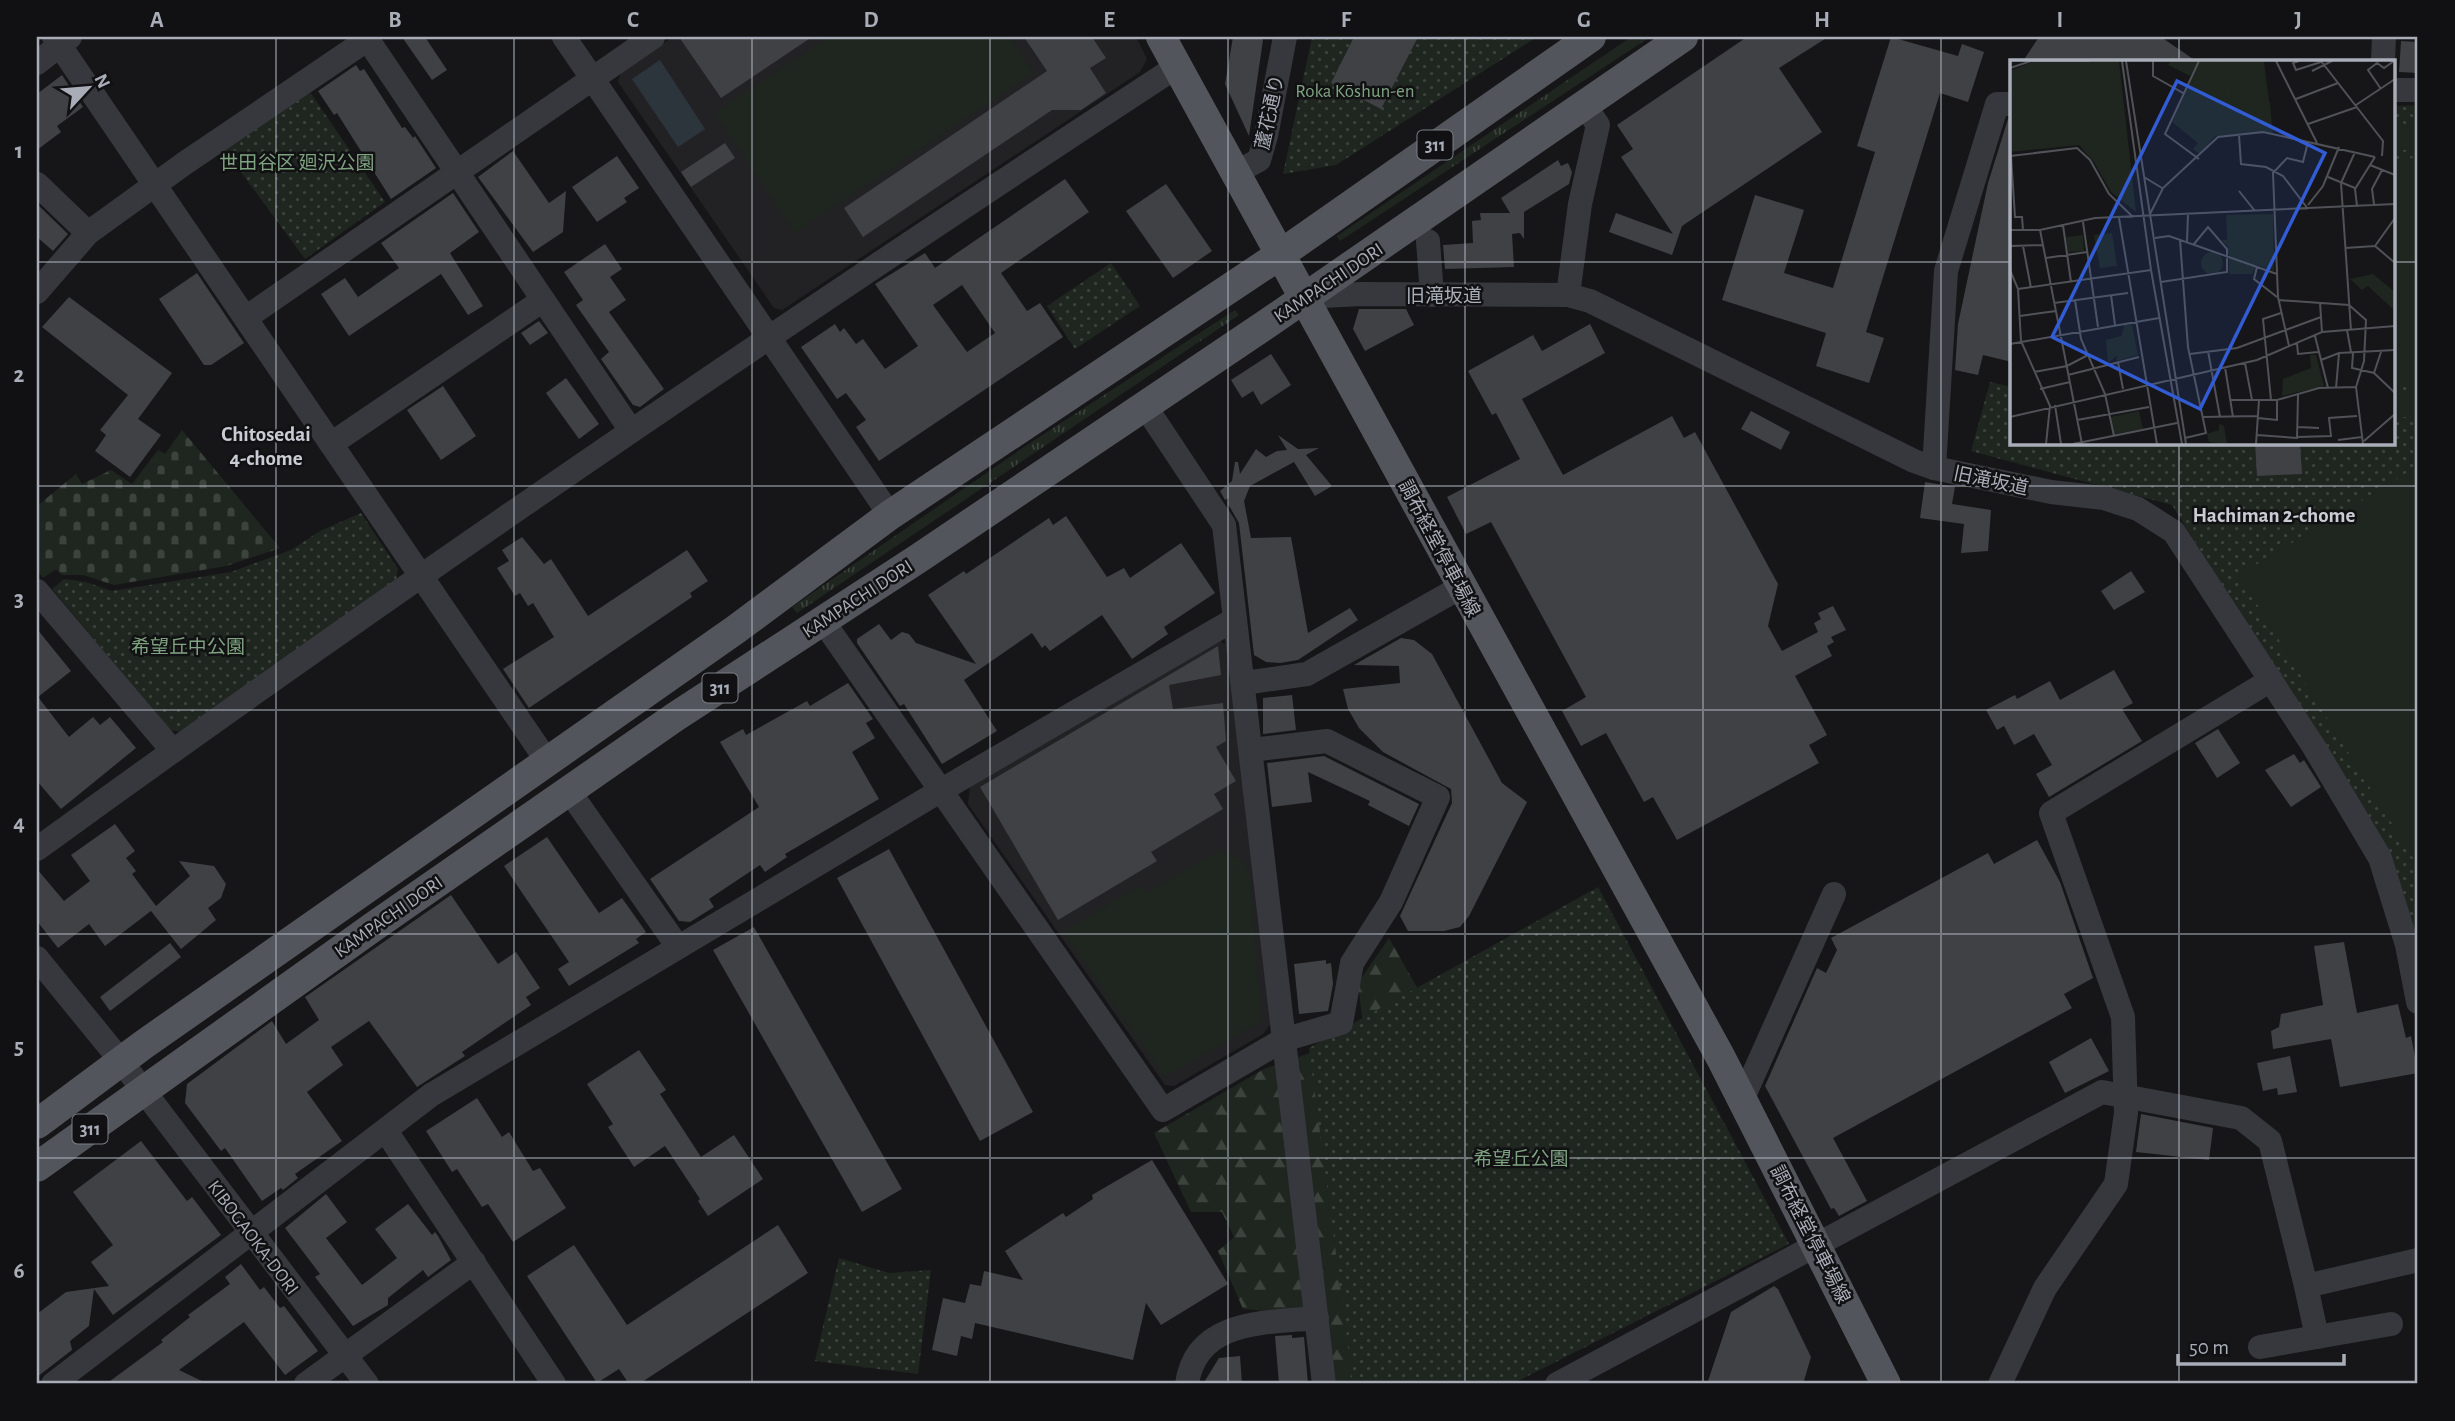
<svg xmlns="http://www.w3.org/2000/svg" width="2455" height="1421" font-family="'Alegreya Sans','Noto Sans JP',sans-serif">
<style>
.built{fill:#222225}
.grass{fill:url(#grass-tufts)}
.forest{fill:url(#forest-firs)}
.cemetery{fill:url(#cemetery-stones)}
.park{fill:url(#park-dots)}
.pitch{fill:#1e261f}
.water{fill:#2c353c}
.building{fill:#404145;fill-rule:evenodd}
.lines{fill:none;stroke-linecap:round;stroke-linejoin:round}
.minor{stroke:#37383d;stroke-width:24}
.major{stroke:#53555c;stroke-width:30}
.grid{fill:none;stroke:#a8adb8;stroke-width:2;stroke-opacity:0.55}
.labels{text-anchor:middle;stroke-width:5;stroke-linejoin:round;paint-order:stroke}
.shield{fill:#111113;stroke:#7b7e86;stroke-width:2}
.shield-label{font-size:18px;font-weight:bold;fill:#a8adb8}
.park-label{font-size:19px;fill:#7fa381;stroke:#111113}
.street-label{font-size:19px;fill:#a8adb8;stroke:#111113}
.neighbourhood-label{font-size:21px;font-weight:bold;fill:#c9ccd4;stroke:#111113}
.inset-road{fill:none;stroke:#505258;stroke-width:2}
.view{fill:#325cd3;fill-opacity:0.15;stroke:#325cd3;stroke-width:3.5}
.inset-edge{fill:none;stroke:#a8adb8;stroke-width:3.5}
.neatline{fill:none;stroke:#a8adb8;stroke-width:2.5}
.grid-label{font-size:23px;text-anchor:middle;font-weight:bold;fill:#a8adb8}
</style>
<defs>
<pattern id="grass-tufts" width="24" height="20" patternUnits="userSpaceOnUse" patternTransform="scale(1.75)"><rect width="24" height="20" fill="#1e261f"/><path d="M3 7l-1-3M5 7V3M7 7l1-3M15 17l-1-3M17 17v-4M19 17l1-3" fill="none" stroke="#3c433d"/></pattern>
<pattern id="forest-firs" width="22" height="20" patternUnits="userSpaceOnUse" patternTransform="scale(1.75)"><rect width="22" height="20" fill="#1e261f"/><path d="M5 1l3.5 6h-7zM16 11l3.5 6h-7z" fill="#3c433d"/></pattern>
<pattern id="cemetery-stones" width="16" height="16" patternUnits="userSpaceOnUse" patternTransform="scale(1.75)"><rect width="16" height="16" fill="#1e261f"/><path d="M2 7V4a2 2 0 0 1 4 0v3zM10 15v-3a2 2 0 0 1 4 0v3z" fill="#3c433d"/></pattern>
<pattern id="park-dots" width="8" height="8" patternUnits="userSpaceOnUse" patternTransform="scale(1.75)"><rect width="8" height="8" fill="#1e261f"/><path d="M2 2h.1M6 6h.1" fill="none" stroke="#3c433d" stroke-width="1.8" stroke-linecap="round"/></pattern>
</defs>
<rect width="100%" height="100%" fill="#161618"/>
<!-- built -->
<g class="built">
<path d="M673,37H1136L1147,59L1140,72L782,310L774,308L618,82L621,71Z"/>
<path d="M1218,640L1230,647L1271,1023L1263,1034L1174,1086L1165,1085L968,804L970,786Z"/>
</g>
<!-- grass -->
<g class="grass">
<path d="M1631,37H1650L1340,241L1337,236Z"/>
<path d="M1235,310L1239,315L797,613L792,607L1024,447Z"/>
</g>
<!-- forest -->
<path class="forest" d="M1389,938L1510,1152L1473,1384H1336L1327,1316L1243,1309L1218,1251L1234,1237L1222,1212H1191L1154,1133L1264,1069L1364,1034L1358,983Z"/>
<!-- cemetery -->
<path class="cemetery" d="M182,430L280,548L226,566L114,585L83,575H62L56,569L43,578L37,570V506L76,474L82,484L111,470L132,484L158,450L165,454Z"/>
<!-- park -->
<g class="park">
<path d="M1312,37H1537L1336,165L1283,174Z"/>
<path d="M310,92L385,202L305,259L224,149Z"/>
<path d="M2418,105V941L2389,853L2172,505L1971,451L1990,382L2012,387V443H2394V106Z"/>
<path d="M1111,263L1140,306L1075,349L1047,306Z"/>
<path d="M361,513L398,569L396,580L182,732L170,730L52,589L64,579L86,582L112,591L231,572L291,550L320,531Z"/>
<path d="M1598,887L1789,1244L1512,1384H1353L1309,1048Z"/>
<path d="M839,1258L889,1273L931,1270L918,1374L815,1361Z"/>
</g>
<!-- pitch -->
<g class="pitch">
<path d="M829,37H1009L1033,73L795,233L715,113Z"/>
<path d="M2418,124V150H2394V125Z"/>
<path d="M2418,158V383H2394V159Z"/>
<rect x="2394" y="392" width="24" height="25"/>
<path d="M2418,466V866L2239,575Z"/>
<path d="M1218,851L1239,858L1250,872L1261,1021L1165,1077L1063,932L1141,885L1146,893Z"/>
</g>
<!-- water -->
<path class="water" d="M660,60L705,129L678,147L632,79Z"/>
<!-- building -->
<g class="building">
<path d="M402,37H425L447,70L432,80Z"/>
<path d="M679,37H812L721,98Z"/>
<path d="M1024,37H1092L1106,58L1090,68L1106,93L1081,110H1052L863,237L844,208L1047,71Z"/>
<path d="M1233,37H1261L1263,40L1249,136L1225,84Z"/>
<path d="M1354,37H1418L1381,109L1331,83Z"/>
<path d="M1747,37H1828L1779,68L1822,132L1682,226L1672,255L1609,232L1616,213L1673,234L1621,157L1633,149L1617,125Z"/>
<path d="M1891,37L1958,56L1962,44L1984,52L1968,102L1940,93L1866,332L1884,338L1869,383L1816,366L1826,333L1722,300L1755,195L1804,210L1784,273L1833,288L1875,152L1857,146Z"/>
<path d="M2039,37H2161L2196,61H2023Z"/>
<path d="M2401,41L2418,42V73L2399,72Z"/>
<path d="M356,65L360,71L364,69L402,128L405,127L413,138L415,136L436,168L391,199L337,113L334,115L318,91Z"/>
<path d="M62,75L83,107L57,126L61,132L37,150V94Z"/>
<path d="M2008,119H2012V214L2009,230L2012,231V362L1983,355L1978,375L1955,370L1958,324L1988,183Z"/>
<path d="M725,143L735,158L691,187L681,172Z"/>
<path d="M513,151L549,203L566,191L563,232L533,252L478,177Z"/>
<path d="M617,156L639,188L624,198L627,202L597,222L572,187Z"/>
<path d="M1558,160L1561,166L1568,163L1572,172L1569,184L1524,212V239L1520,233L1512,234L1514,267L1445,269L1443,245L1473,243L1472,221L1481,220L1480,213H1510L1501,198Z"/>
<path d="M1065,179L1089,212L1001,273L1027,311L1040,303L1063,337L879,461L856,427L866,420L846,393L837,399L801,347L835,324L840,332L844,328L856,344L863,339L885,369L918,346L875,284L925,253L935,268ZM962,285L995,333L967,352L933,305Z"/>
<path d="M1166,184L1212,251L1173,278L1126,211Z"/>
<path d="M453,193L479,232L450,253L483,306L468,315L441,274L349,336L321,294L345,278L358,297L399,268L381,243Z"/>
<path d="M37,204L68,234L53,251L37,237Z"/>
<path d="M605,244L622,269L610,277L626,300L609,312L664,389L640,407L633,405L601,359L609,352L576,305L583,300L564,272Z"/>
<path d="M197,273L244,343L211,365H204L159,299Z"/>
<path d="M69,297L172,373L138,419L161,435L130,477L95,451L106,435L100,430L128,395L42,327Z"/>
<path d="M1359,309H1406L1414,325L1365,351L1353,329Z"/>
<path d="M539,321L548,333L530,345L521,333Z"/>
<path d="M1590,324L1605,353L1522,399L1563,475L1672,416L1684,438L1695,432L1778,584L1768,626L1782,651L1818,632L1814,623L1821,619L1818,613L1833,606L1846,630L1831,637L1834,642L1827,646L1832,656L1795,676L1827,735L1809,745L1819,763L1677,840L1653,797L1644,802L1606,733L1581,746L1562,711L1586,697L1491,522L1466,534L1447,497L1520,459L1496,413L1492,415L1468,371L1533,335L1542,351Z"/>
<path d="M1271,354L1291,385L1261,405L1253,391L1242,398L1231,380Z"/>
<path d="M566,378L599,424L579,439L546,393Z"/>
<path d="M443,386L476,436L441,460L407,410Z"/>
<path d="M1751,411L1790,432L1781,450L1741,429Z"/>
<path d="M1278,435L1298,449L1319,448L1306,455L1332,486L1315,496L1294,462L1250,486L1244,501L1251,538L1291,537L1308,633L1350,608L1358,620L1298,660L1280,663L1266,662L1254,655L1239,523L1228,504L1229,498L1225,500L1220,491L1232,481L1235,462H1238L1240,474L1256,449L1266,457L1277,451L1287,450Z"/>
<path d="M2255,443H2300L2302,474L2257,476Z"/>
<path d="M1925,482L1955,487L1952,504L1991,510L1988,551L1961,553L1964,524L1920,518Z"/>
<path d="M1066,516L1107,577L1124,568L1130,578L1181,543L1215,593L1164,627L1168,634L1132,659L1102,615L1050,651L1045,645L1042,648L1032,633L964,680L997,731L942,764L904,704L900,706L857,643V639L879,624L891,640L902,632L909,634L916,643L976,664L928,595L964,571L966,574L1049,518L1053,525Z"/>
<path d="M522,537L544,564L551,559L588,616L687,550L708,581L690,593L692,597L529,708L503,669L554,637L533,603L528,606L520,593L515,596L497,568L509,561L502,550Z"/>
<path d="M2131,571L2145,592L2114,610L2101,591Z"/>
<path d="M37,629L71,671L38,697L69,737L93,717L100,725L110,717L136,748L61,809L37,781Z"/>
<path d="M1401,638L1414,640L1432,654L1502,783L1527,802L1469,916L1460,927L1444,931H1408L1400,916L1452,803L1451,789L1383,752L1359,728L1348,709L1343,689L1400,683L1399,666L1354,665Z"/>
<path d="M1218,646L1221,675L1169,685L1173,709L1223,703L1226,741L1216,747L1236,781L1214,794L1223,809L1151,852L1157,861L1058,920L980,787Z"/>
<path d="M2114,670L2133,703L2122,709L2142,741L2049,797L2036,774L2052,765L2034,734L2014,745L2004,726L1997,730L1986,710L2015,695L2017,699L2050,681L2060,700Z"/>
<path d="M848,683L873,719L866,723L875,738L852,752L879,799L785,854L787,857L765,872L760,865L709,899L714,907L690,922L679,921L650,879L759,807L720,742L743,729L746,735L807,701L810,706Z"/>
<path d="M1292,695L1296,730L1263,734V698Z"/>
<path d="M2218,729L2240,763L2217,778L2195,743Z"/>
<path d="M2294,754L2300,763L2304,760L2321,787L2291,807L2265,770Z"/>
<path d="M1324,756L1419,804L1409,826L1368,805L1370,801L1308,772L1312,802L1272,807L1267,763Z"/>
<path d="M115,824L135,851L126,858L136,871L132,874L156,906L190,876L179,861L214,866L226,884L221,898L208,908L216,920L181,949L151,911L105,946L89,924L58,948L37,921V869L64,901L90,881L71,855Z"/>
<path d="M547,837L599,913L622,898L646,932L636,939L639,943L569,986L558,969L569,962L504,866Z"/>
<path d="M2037,840L2060,882L2093,978L2064,994L2072,1008L1833,1138L1867,1201L1839,1216L1834,1208L1831,1209L1765,1086L1817,968L1826,973L1837,950L1831,938L1988,853L1994,864Z"/>
<path d="M889,849L1033,1112L980,1141L837,878Z"/>
<path d="M451,895L498,964L516,952L540,988L526,997L531,1005L462,1052L465,1056L417,1087L369,1021L331,1047L343,1065L307,1092L342,1141L295,1174L298,1178L283,1190L281,1188L262,1201L225,1148L221,1151L185,1103L187,1084L272,1021L286,1044L319,1020L305,997Z"/>
<path d="M754,927L902,1189L862,1212L713,950Z"/>
<path d="M2344,942L2357,1013L2398,1004L2406,1038L2411,1036L2418,1073L2340,1087L2331,1039L2273,1049L2271,1031L2279,1027L2281,1014L2323,1005L2314,946Z"/>
<path d="M170,943L181,957L110,1011L100,997Z"/>
<path d="M1326,960V964L1331,963L1333,984L1328,1011L1299,1014L1294,964Z"/>
<path d="M2091,1038L2109,1071L2065,1093L2049,1062Z"/>
<path d="M639,1050L666,1090L660,1094L701,1157L734,1135L763,1179L708,1216L698,1201L700,1199L665,1146L634,1167L608,1127L613,1124L587,1084Z"/>
<path d="M2290,1056L2297,1092L2278,1095L2277,1088L2263,1091L2257,1063Z"/>
<path d="M477,1098L502,1137L509,1132L533,1171L540,1168L566,1208L513,1242L488,1204L482,1207L457,1169L452,1172L426,1131Z"/>
<path d="M2141,1114L2213,1128L2209,1160L2136,1152Z"/>
<path d="M141,1141L187,1201L192,1197L221,1235L113,1315L94,1289L89,1326L70,1341L72,1350L37,1377V1314L66,1292L109,1286L91,1262L113,1245L73,1192Z"/>
<path d="M1152,1160L1228,1284L1161,1325L1146,1303L1133,1360L975,1323L972,1339L961,1336L957,1356L932,1350L943,1298L965,1303L970,1284L981,1286L984,1271L1023,1280L1005,1251L1063,1213L1066,1217L1093,1199L1092,1195Z"/>
<path d="M326,1194L347,1222L326,1238L362,1285L397,1258L375,1229L408,1204L432,1235L435,1232L438,1236L451,1260L428,1277L423,1270L388,1298V1305L353,1326L315,1277L320,1274L285,1228Z"/>
<path d="M778,1225L808,1273L639,1384H629L619,1369L597,1383L527,1276L574,1245L627,1325Z"/>
<path d="M241,1264L260,1290L264,1287L280,1308L284,1306L318,1351L285,1375L244,1322L179,1370L208,1384H106L163,1342L161,1340L190,1317L188,1315L230,1284L225,1277Z"/>
<path d="M1774,1286L1778,1289L1811,1357L1803,1384H1707L1731,1312Z"/>
<path d="M1292,1335V1338L1304,1337L1308,1384H1279L1275,1336Z"/>
<path d="M1240,1356L1242,1384H1203L1219,1358Z"/>
</g>
<g class="lines">
<!-- minor -->
<g class="minor">
<path d="M54,37L547,761"/>
<path d="M366,37L630,429"/>
<path d="M564,37L890,515"/>
<path d="M2383,61L2384,37"/>
<path d="M37,63L70,37"/>
<path d="M2394,90H2418"/>
<path d="M1235,173L1259,160L1266,136L1285,37"/>
<path d="M37,184L88,233"/>
<path d="M1428,241L1432,295"/>
<path d="M37,292L88,233L185,163L368,39"/>
<path d="M1568,295L1580,204L1598,125L1585,106"/>
<path d="M1304,297L1361,294L1568,295L1590,301L1914,461L1934,468L2051,492L2104,498L2138,509L2174,532L2314,747L2380,858L2407,945L2418,1002"/>
<path d="M247,317L653,37"/>
<path d="M1145,406L1224,525L1324,1384"/>
<path d="M331,444L543,300"/>
<path d="M1934,468L1946,271L1997,104H2012"/>
<path d="M37,591L173,751"/>
<path d="M823,621L1163,1110L1283,1040L1341,1023L1352,963L1391,902L1438,797L1327,741L1251,750"/>
<path d="M1244,683L1307,674L1461,587"/>
<path d="M569,791L678,947"/>
<path d="M37,849C410,578 790,320 1176,67"/>
<path d="M37,958L121,1061L367,1384"/>
<path d="M1742,1100L1834,894"/>
<path d="M386,1131L554,1384"/>
<path d="M2306,1286L2317,1337"/>
<path d="M2260,1347L2391,1324"/>
<path d="M53,1384L431,1095L940,791L1235,619"/>
<path d="M306,1384L474,1262"/>
<path d="M1187,1384C1196,1319 1266,1323 1317,1318"/>
<path d="M1557,1384L2102,1092L2241,1118L2270,1141L2306,1286L2418,1260"/>
<path d="M2000,1384L2045,1288L2116,1184L2126,1113L2123,1017L2051,813L2271,680"/>
</g>
<!-- major -->
<g class="major">
<path d="M1161,37L1721,1058L1886,1384"/>
<path d="M37,1124L143,1045L735,630L890,515L1281,254L1591,37"/>
<path d="M37,1167L373,927L675,717L919,558L1268,323L1683,37"/>
</g>
</g>
<!-- grid -->
<path class="grid" d="M276,37V1384M514,37V1384M752,37V1384M990,37V1384M1228,37V1384M1465,37V1384M1703,37V1384M1941,37V1384M2179,37V61M37,262H2012M2394,262H2418M2179,443V1384M37,486H2418M37,710H2418M37,934H2418M37,1158H2418"/>
<g class="labels">
<!-- shield labels -->
<g class="shield">
<rect x="1417.5" y="130.5" width="35" height="29" rx="5"/>
<rect x="702.5" y="673.5" width="35" height="29" rx="5"/>
<rect x="72.5" y="1114.5" width="35" height="29" rx="5"/>
</g>
<g class="shield-label">
<text x="1435" y="151">311</text>
<text x="720" y="694">311</text>
<text x="90" y="1135">311</text>
</g>
<!-- park labels -->
<g class="park-label">
<text x="1355" y="97">Roka Kōshun-en</text>
<text x="297" y="169">世田谷区 廻沢公園</text>
<text x="188" y="653">希望丘中公園</text>
<text x="1521" y="1165">希望丘公園</text>
</g>
<!-- street labels -->
<g class="street-label">
<text transform="translate(1269 112) rotate(-78)" y="7">蘆花通り</text>
<text transform="translate(1328 282) rotate(-34)" y="7">KAMPACHI DORI</text>
<text x="1444" y="302">旧滝坂道</text>
<text transform="translate(1991 480) rotate(12)" y="7">旧滝坂道</text>
<text transform="translate(1440 548) rotate(62)" y="7">調布経堂停車場線</text>
<text transform="translate(857 598) rotate(-33)" y="7">KAMPACHI DORI</text>
<text transform="translate(388 916) rotate(-35)" y="7">KAMPACHI DORI</text>
<text transform="translate(1811 1234) rotate(63)" y="7">調布経堂停車場線</text>
<text transform="translate(254 1237) rotate(53)" y="7">KIBOGAOKA-DORI</text>
</g>
<!-- neighbourhood labels -->
<g class="neighbourhood-label">
<text x="266" y="441">Chitosedai<tspan x="266" dy="24">4-chome</tspan></text>
<text x="2274" y="522">Hachiman 2-chome</text>
</g>
</g>
<!-- overview -->
<g transform="translate(2010 60)">
<rect width="385" height="385" fill="#161618"/>
<path d="M239,178L256,197H264V211L247,205L242,214H219V187L211,180ZM363,214L385,232V251L358,226L352,230L340,219Z" fill="#1e261f"/>
<path d="M114,275L109,294L98,303L96,280ZM209,364L214,366L217,384L199,382L197,374L209,370Z" fill="#1e261f"/>
<path d="M84,1H109L126,152L101,132L84,102L69,85L0,92V11L22,2ZM190,1H254L263,73L205,76L190,94L183,89L188,83L162,62ZM263,154L264,209L218,194L216,155ZM73,175L74,191L58,192L56,177ZM122,264L128,295L106,301L114,265ZM129,351L133,369L104,374L101,357Z" fill="#1e261f"/>
<path d="M161,1H185L188,2L180,16L158,5ZM208,1H250V12L207,10ZM189,9L211,14L216,30L198,69L185,73L173,68L168,56ZM255,15L257,36L222,39L220,18ZM260,42L262,68L216,73L213,46ZM102,173L107,206L90,208L84,175ZM191 203a11 11 0 1 1 22 0a11 11 0 1 1-22 0ZM300,295H306L314,326L272,336L273,319L301,308Z" fill="#1e261f"/>
<path class="inset-road" d="M112,1L141,210L172,384M116,1L176,384M143,1V16L173,33M189,1L155,74L189,99M266,1L307,83M289,1L283,3L286,10L311,2M311,1L373,81L372,96M0,8L21,1H80M302,11L322,1M371,29L358,10L367,3L374,8L384,1M286,39L328,23M346,45L385,19M298,64L347,47M229,75L231,104L256,107L273,116L298,149M0,96L67,88L80,100L99,134L123,157M1,96L5,157H12L13,170M360,105L385,115M134,117L152,128M318,117L345,128M229,131L245,151M364,144L362,129L372,110M298,145L313,126L329,87M347,146L345,129L365,97M140,154L153,128L208,77L253,72L365,97M109,158L147,384M73,162L88,267M53,165L61,222M0,170H30L85,158L385,144M30,170L72,384M145,178L159,176L267,214M170,180L178,287L196,373L175,378M177,182L178,154M0,186L33,185M13,186L21,228M365,186L385,158M335,188L365,186L385,203M36,198L77,192M247,207L244,219L267,237M0,210L8,229L11,281L40,346L36,384M151,222L217,212V189L198,167L184,184M8,229L141,210M101,235L105,265M65,240L71,279L95,334L104,376M268,240L339,245L356,260L354,301L346,327L353,384M44,243L118,233M310,243L312,272M10,256L46,251M337,270L341,292M341,270L331,123L345,92M305,276L318,328M287,283L288,294L308,292M0,284L149,258M279,286L268,237L263,113L277,98L293,102L298,82M198,291L210,357M343,293L342,308L364,313L385,333M180,294L227,288L311,257M311,300L329,293L385,290M108,302L113,329M235,303L242,340M215,307L223,357M24,312L57,306L78,295M364,313L371,292M58,315L129,297M326,328L329,293M30,329L60,322M221,340H267L309,328L346,327M261,340L253,259L271,253M45,345L51,384M0,357L247,300L312,272L385,266M193,357L248,356M248,358L267,360V340M67,360L139,347M288,367L309,368M247,375L287,378L288,335M287,377L321,376L319,358L347,356M328,380L352,377M354,381L385,354M63,384L167,363M246,384L249,340"/>
<path class="view" d="M167,21L315,93L190,349L42,277Z"/>
<rect width="385" height="385" class="inset-edge"/>
</g>
<!-- border -->
<rect width="2455" height="1421" fill="none" stroke="#111113" stroke-width="77"/>
<!-- north arrow -->
<g transform="translate(88 88) rotate(64)" stroke="#111113" stroke-width="5" paint-order="stroke">
<path d="M0-5L12 26L0 18L-12 26Z" fill="#a8adb8"/>
<text y="-10" font-size="19" font-weight="bold" text-anchor="middle" fill="#a8adb8">N</text>
</g>
<!-- scale -->
<path d="M2178 1354v10h166v-10" fill="none" stroke="#a8adb8" stroke-width="3.5"/>
<text x="2189" y="1354" font-size="21" fill="#a8adb8" stroke="#111113" stroke-width="5" paint-order="stroke">50 m</text>
<rect x="38" y="38" width="2378" height="1344" class="neatline"/>
<g class="grid-label">
<text x="157" y="27">A</text>
<text x="395" y="27">B</text>
<text x="633" y="27">C</text>
<text x="871" y="27">D</text>
<text x="1109" y="27">E</text>
<text x="1346" y="27">F</text>
<text x="1584" y="27">G</text>
<text x="1822" y="27">H</text>
<text x="2060" y="27">I</text>
<text x="2298" y="27">J</text>
<text x="19" y="158">1</text>
<text x="19" y="382">2</text>
<text x="19" y="606">3</text>
<text x="19" y="830">4</text>
<text x="19" y="1054">5</text>
<text x="19" y="1278">6</text>
</g>
</svg>
